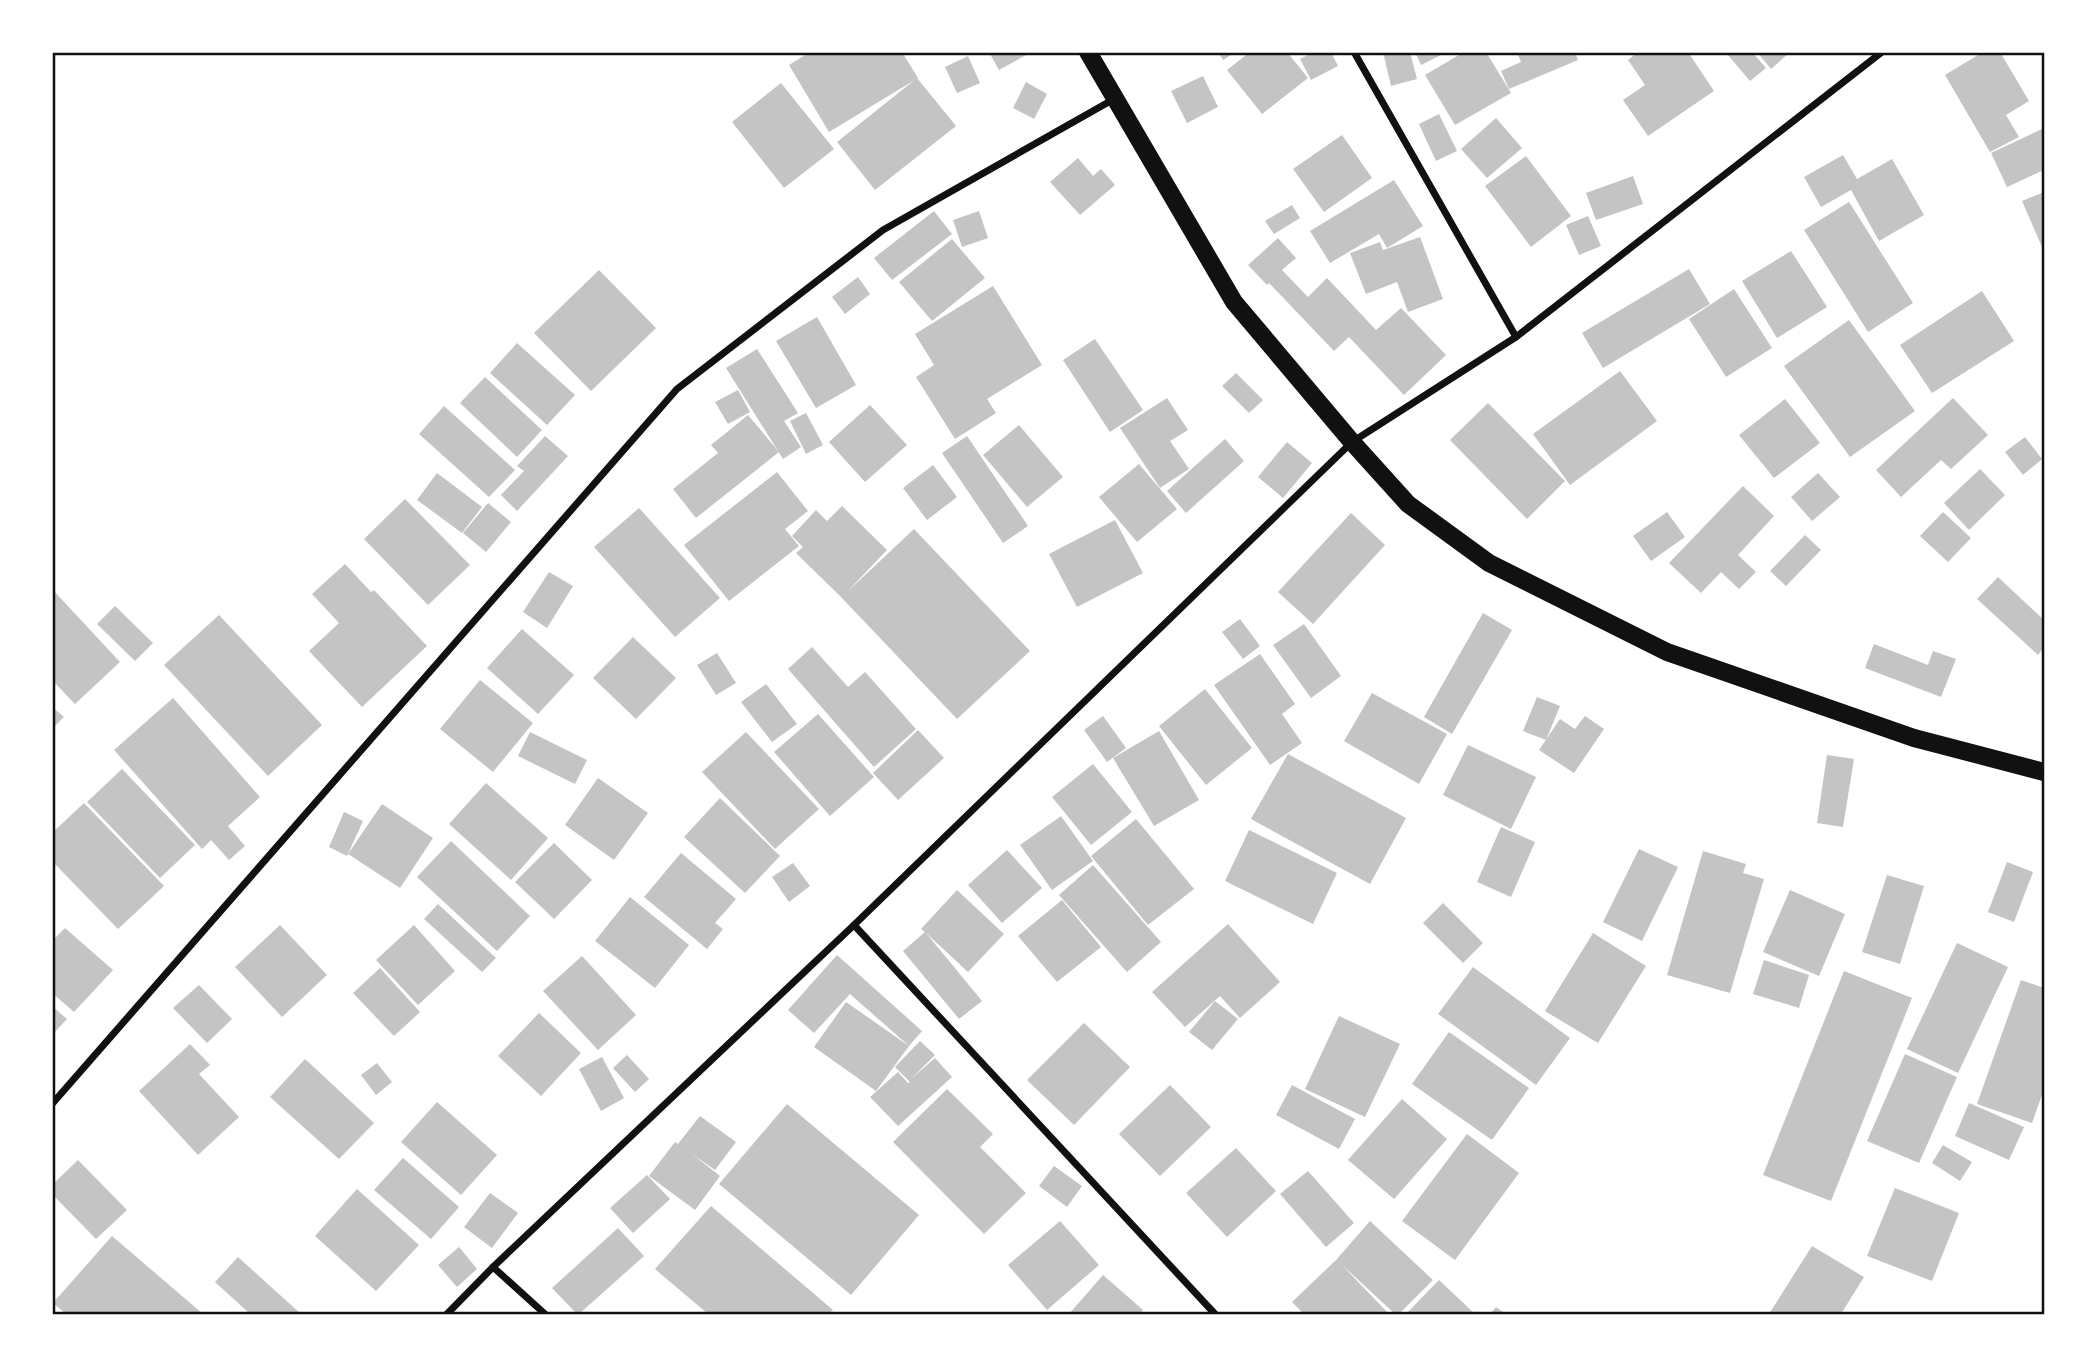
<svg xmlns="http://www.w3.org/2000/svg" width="2097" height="1367" font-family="'Crimson Pro',serif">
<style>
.building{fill:#c4c4c4}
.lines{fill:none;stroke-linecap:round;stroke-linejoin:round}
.minor{stroke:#111;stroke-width:7}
.primary{stroke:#111;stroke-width:18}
.neatline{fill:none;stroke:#111;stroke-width:2.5}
</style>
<rect width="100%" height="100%" fill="#fff"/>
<!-- building -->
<g class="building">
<path d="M810,52H902L918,78L829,132L789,65Z"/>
<path d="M989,52H1025L1026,55L999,70Z"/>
<path d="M1218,52H1236L1223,60Z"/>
<path d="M1250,52H1287L1308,78L1262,114L1227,70Z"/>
<path d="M1314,52H1331L1338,66L1311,80L1300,59Z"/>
<path d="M1383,52H1410L1417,79L1391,86Z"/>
<path d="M1415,52H1447L1421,65Z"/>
<path d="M1464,52H1486L1511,93L1455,125L1425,75Z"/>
<path d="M1517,52H1575L1578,60L1509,89L1501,71L1521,62Z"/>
<path d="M1638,52H1688L1714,91L1648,136L1623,100L1645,85L1628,60Z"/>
<path d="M1731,52H1752L1766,68L1750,81L1728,55Z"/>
<path d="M1757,52H1790L1771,69Z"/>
<path d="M1983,52H2000L2029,101L2006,115L2019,137L1990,152L1945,75Z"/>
<path d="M968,56L980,83L957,93L945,67Z"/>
<path d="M1203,76L1218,107L1187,123L1171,91Z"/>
<path d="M917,78L956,126L875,190L837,142Z"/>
<path d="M1026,82L1047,94L1034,119L1013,108Z"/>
<path d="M781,83L834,149L784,188L732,122Z"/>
<path d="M1439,114L1457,151L1436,161L1419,124Z"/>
<path d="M1496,118L1522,148L1487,178L1461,149Z"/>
<path d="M2044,128V170L2007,187L1991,153Z"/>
<path d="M1342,135L1372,178L1324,212L1293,169Z"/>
<path d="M1843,155L1857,179L1892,159L1924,215L1879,241L1851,190L1821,207L1804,177Z"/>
<path d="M1526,156L1571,216L1531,247L1485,186Z"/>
<path d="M1078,158L1093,176L1101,169L1115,185L1080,215L1050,182Z"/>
<path d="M1633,176L1643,204L1596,220L1586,193Z"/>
<path d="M1394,180L1423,226L1387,248L1379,234L1330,263L1310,231Z"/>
<path d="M2044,192V246L2042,247L2022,201Z"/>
<path d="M1849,202L1913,303L1868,332L1804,230Z"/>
<path d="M1292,205L1300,218L1274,234L1265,221Z"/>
<path d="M934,211L952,234L892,280L874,258Z"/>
<path d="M979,211L988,238L962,247L953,220Z"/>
<path d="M1588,216L1601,246L1579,255L1566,225Z"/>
<path d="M1420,237L1443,299L1408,312L1397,282L1366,294L1350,253L1380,242L1383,250Z"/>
<path d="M1278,238L1296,258L1282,270L1308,297L1327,278L1376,330L1401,308L1446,355L1404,395L1349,337L1334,351L1269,283L1267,285L1248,265Z"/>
<path d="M952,239L985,278L932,321L899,282Z"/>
<path d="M1791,251L1827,307L1777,338L1742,281Z"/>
<path d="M1689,269L1710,304L1603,368L1582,333Z"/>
<path d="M599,270L656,328L591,391L534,333Z"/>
<path d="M858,277L870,294L845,314L832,297Z"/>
<path d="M993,286L1042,365L987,399L996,413L955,439L916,377L934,365L915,334Z"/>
<path d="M1734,289L1772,348L1726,377L1689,319Z"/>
<path d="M1982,291L2014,341L1932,393L1900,345Z"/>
<path d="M817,317L856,385L816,408L776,341Z"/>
<path d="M1849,320L1915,411L1850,457L1784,366Z"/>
<path d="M1095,339L1143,410L1110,432L1063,360Z"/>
<path d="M517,343L575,395L547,425L490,373Z"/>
<path d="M757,349L798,413L784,421L801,447L783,459L726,368Z"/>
<path d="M1620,371L1657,421L1570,485L1533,434Z"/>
<path d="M1236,373L1263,400L1249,413L1222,386Z"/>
<path d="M485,377L542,430L517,457L460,403Z"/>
<path d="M738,390L750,412L728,424L715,402Z"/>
<path d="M1167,398L1188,430L1170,441L1189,469L1160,488L1120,428Z"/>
<path d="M1953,398L1988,435L1951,469L1941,460L1901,497L1876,470Z"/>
<path d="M1785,399L1820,443L1774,478L1739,435Z"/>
<path d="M1488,403L1565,481L1527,519L1450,440Z"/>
<path d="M870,405L907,445L865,482L829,442Z"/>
<path d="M444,406L515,470L489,497L419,434Z"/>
<path d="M806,413L823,445L806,454L790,421Z"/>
<path d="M748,415L779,452L696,518L673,489L718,453L711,445Z"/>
<path d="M1019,425L1063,477L1027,507L983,455Z"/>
<path d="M545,436L568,456L517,511L501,495L524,471L517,466Z"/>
<path d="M967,436L1028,526L1003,543L942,453Z"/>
<path d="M2025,437L2042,459L2023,475L2005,452Z"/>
<path d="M1225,439L1244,461L1186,513L1167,491Z"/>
<path d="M1287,442L1312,463L1283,498L1258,477Z"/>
<path d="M1139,464L1177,509L1137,542L1099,497Z"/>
<path d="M933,465L957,497L927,520L903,488Z"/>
<path d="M1980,469L2005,495L1969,530L1944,503Z"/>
<path d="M777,472L808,511L785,529L799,546L729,601L684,545Z"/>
<path d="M437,473L482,507L462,533L417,500Z"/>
<path d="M1818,473L1840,497L1812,521L1791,497Z"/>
<path d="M1743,486L1774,516L1738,555L1756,572L1739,589L1721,572L1701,593L1669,563Z"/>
<path d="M405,499L470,565L428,605L364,539Z"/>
<path d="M488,503L511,522L486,552L463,533Z"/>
<path d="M842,506L887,550L847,592L914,529L1030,651L957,719L841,597L796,553L803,547L792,536L816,510L827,521Z"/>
<path d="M639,508L720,598L675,637L594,547Z"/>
<path d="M1667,512L1685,537L1651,561L1633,536Z"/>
<path d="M1943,512L1971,538L1948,562L1920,536Z"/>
<path d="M1351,513L1385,545L1313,624L1278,592Z"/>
<path d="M1115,520L1143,573L1077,607L1049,554Z"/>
<path d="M1805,535L1821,550L1786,586L1770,571Z"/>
<path d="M345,564L371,592L374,590L427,646L362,707L309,651L339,623L312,594Z"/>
<path d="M549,572L573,586L547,628L523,612Z"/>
<path d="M1998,577L2044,620V647L2038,655L1977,599Z"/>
<path d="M52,589L120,662L75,704L52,680Z"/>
<path d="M115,606L153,643L135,661L97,624Z"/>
<path d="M1483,613L1512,630L1452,734L1424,717Z"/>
<path d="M219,615L322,725L268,776L164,665Z"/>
<path d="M1240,619L1260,646L1243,659L1222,632Z"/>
<path d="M1304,624L1341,676L1311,698L1273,645Z"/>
<path d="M522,629L574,675L538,714L487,668Z"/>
<path d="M633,637L676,678L636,719L593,678Z"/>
<path d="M1874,644L1928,665L1933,651L1956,659L1941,697L1865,668Z"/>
<path d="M812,647L848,687L865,672L916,729L874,767L788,669Z"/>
<path d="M717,653L736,683L716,695L697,665Z"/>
<path d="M1260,654L1295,704L1282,714L1302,743L1270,765L1214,685Z"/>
<path d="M480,680L533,723L493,772L440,729Z"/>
<path d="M766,684L797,724L772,742L741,702Z"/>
<path d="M1205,689L1252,748L1206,785L1159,726Z"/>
<path d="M1372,693L1447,734L1419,784L1344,741Z"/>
<path d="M1537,697L1560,706L1546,740L1523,731Z"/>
<path d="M173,698L260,797L228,826L245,846L229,860L211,840L202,849L114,750Z"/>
<path d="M52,707L64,717L52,729Z"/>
<path d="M818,714L874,777L830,816L774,752Z"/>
<path d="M1103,716L1126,748L1107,762L1084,730Z"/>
<path d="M1585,716L1604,729L1574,773L1539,750L1560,719L1575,729Z"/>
<path d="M918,730L944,758L898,800L873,773Z"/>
<path d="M1159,731L1199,800L1154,826L1113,758Z"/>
<path d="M530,732L587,760L575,784L518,756Z"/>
<path d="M746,732L819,809L775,849L702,772Z"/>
<path d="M1468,745L1536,777L1511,829L1443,795Z"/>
<path d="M1288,754L1406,818L1370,884L1251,819Z"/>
<path d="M1827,755L1854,759L1843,827L1817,823Z"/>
<path d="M1093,764L1132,812L1091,845L1052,797Z"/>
<path d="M122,769L195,845L160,878L87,802Z"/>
<path d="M598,778L648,813L614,860L565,825Z"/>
<path d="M486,783L548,838L511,880L449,824Z"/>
<path d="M720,798L780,856L745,893L684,837Z"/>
<path d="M84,803L164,886L118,929L52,861V833Z"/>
<path d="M382,804L433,838L400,888L348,854Z"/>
<path d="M344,812L363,821L347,856L329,847Z"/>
<path d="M1061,816L1093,861L1052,890L1020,845Z"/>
<path d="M1136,819L1194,889L1148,925L1091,856Z"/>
<path d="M1501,827L1535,842L1511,897L1477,882Z"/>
<path d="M1249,830L1337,873L1313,924L1225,881Z"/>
<path d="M451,841L530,916L497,951L417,877Z"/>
<path d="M554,843L592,880L554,919L515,882Z"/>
<path d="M1639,849L1678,867L1642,941L1603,922Z"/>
<path d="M1007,850L1042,888L1002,923L968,885Z"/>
<path d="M1703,851L1746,864L1743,873L1764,879L1730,993L1667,975Z"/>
<path d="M681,853L736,899L715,923L723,929L707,949L644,897Z"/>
<path d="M2007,862L2033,872L2014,922L1988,912Z"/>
<path d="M793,863L810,886L789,902L772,877Z"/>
<path d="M1093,865L1161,942L1127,972L1059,895Z"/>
<path d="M1887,875L1924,886L1900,964L1862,952Z"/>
<path d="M957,890L1004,934L968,972L926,933L982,1001L959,1019L903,951L925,932L921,929Z"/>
<path d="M1790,890L1845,914L1819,976L1763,952Z"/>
<path d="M630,897L689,945L655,988L595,941Z"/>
<path d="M1062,900L1101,947L1057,982L1018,936Z"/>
<path d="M1443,903L1483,943L1463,963L1423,923Z"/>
<path d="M438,904L496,958L482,972L424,919Z"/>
<path d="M1228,924L1280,982L1240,1018L1220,996L1185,1027L1152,992Z"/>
<path d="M280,925L327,975L282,1017L235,967Z"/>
<path d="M414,925L455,971L418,1005L376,960Z"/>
<path d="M65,928L113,970L74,1012L52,993V941Z"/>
<path d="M1593,933L1646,966L1598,1043L1545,1011Z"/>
<path d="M1957,943L2008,967L1958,1073L1907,1049Z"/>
<path d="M837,955L922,1031L909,1046L876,1091L814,1047L846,1002L909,1046L850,994L814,1033L788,1010Z"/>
<path d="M582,956L636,1015L598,1050L543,991Z"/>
<path d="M1764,960L1809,975L1799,1008L1753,994Z"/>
<path d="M1473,967L1570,1038L1536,1085L1438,1014Z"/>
<path d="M380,968L420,1012L394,1036L353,993Z"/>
<path d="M1844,971L1912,998L1831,1201L1763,1175Z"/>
<path d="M2021,980L2044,988V1089L2032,1123L1977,1104Z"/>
<path d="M199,985L232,1019L207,1043L173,1008Z"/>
<path d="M1215,1001L1238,1019L1212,1050L1189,1032Z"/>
<path d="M52,1006L67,1019L52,1035Z"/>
<path d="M539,1013L581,1053L541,1096L498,1056Z"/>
<path d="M1339,1016L1400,1044L1365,1117L1305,1089Z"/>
<path d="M1084,1023L1130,1067L1074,1125L1027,1080Z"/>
<path d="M1449,1032L1529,1088L1492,1140L1412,1084Z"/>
<path d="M920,1041L935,1055L911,1079L935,1058L952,1077L898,1126L870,1097L898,1072L908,1083L910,1082L895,1067Z"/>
<path d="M190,1044L210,1065L199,1074L239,1117L198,1155L139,1091Z"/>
<path d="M1905,1054L1957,1077L1919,1163L1867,1141Z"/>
<path d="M627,1055L649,1079L635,1092L613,1068Z"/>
<path d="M602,1057L624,1098L601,1111L579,1069Z"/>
<path d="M305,1059L374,1123L339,1159L270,1097Z"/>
<path d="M377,1063L392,1082L376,1095L361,1075Z"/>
<path d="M1170,1085L1211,1127L1160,1176L1119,1134Z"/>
<path d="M1292,1085L1355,1119L1339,1149L1276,1115Z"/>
<path d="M947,1089L993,1134L980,1147L1026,1193L984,1234L893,1142Z"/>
<path d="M1402,1099L1447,1139L1394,1199L1348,1160Z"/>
<path d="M437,1102L497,1155L461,1195L401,1142Z"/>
<path d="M1969,1103L2024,1127L2009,1160L1955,1136Z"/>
<path d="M787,1104L919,1215L851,1295L719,1184Z"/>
<path d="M700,1116L736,1142L715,1170L692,1154L720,1176L695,1210L649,1176L675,1142L678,1144Z"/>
<path d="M1467,1134L1519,1173L1455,1260L1402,1221Z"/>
<path d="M1943,1145L1972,1162L1960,1181L1932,1163Z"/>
<path d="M1236,1148L1276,1191L1227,1237L1186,1193Z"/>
<path d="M403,1158L459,1207L431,1239L374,1190Z"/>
<path d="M78,1160L127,1210L96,1239L52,1194V1185Z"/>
<path d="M1054,1166L1082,1186L1067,1207L1039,1186Z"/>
<path d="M1308,1171L1354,1223L1326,1247L1280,1194Z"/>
<path d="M647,1175L670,1199L633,1233L610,1208Z"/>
<path d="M1895,1188L1959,1213L1932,1281L1867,1256Z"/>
<path d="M357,1189L419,1245L376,1291L315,1236Z"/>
<path d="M490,1193L518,1213L492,1248L464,1227Z"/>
<path d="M711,1206L833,1310L828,1314H708L655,1269Z"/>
<path d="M1060,1221L1099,1265L1047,1310L1008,1265Z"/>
<path d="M1370,1221L1433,1280L1399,1314H1395L1341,1264L1389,1314H1304L1292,1302L1336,1260Z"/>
<path d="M618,1228L644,1256L579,1314H577L552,1288Z"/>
<path d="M112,1236L203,1314H66L53,1303Z"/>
<path d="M1812,1246L1864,1277L1841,1314H1769Z"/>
<path d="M459,1247L477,1269L457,1287L438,1265Z"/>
<path d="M238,1257L301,1314H250L215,1282Z"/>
<path d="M1103,1275L1143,1310L1140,1314H1069Z"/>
<path d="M1439,1280L1475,1314H1406Z"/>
<path d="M1496,1307L1506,1314H1490Z"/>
</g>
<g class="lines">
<!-- minor -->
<g class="minor">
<path d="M1354,52L1516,337"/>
<path d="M854,925L1215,1314"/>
<path d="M52,1104L677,389L883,230L1114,99"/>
<path d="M493,1267L545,1314"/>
<path d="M447,1314L493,1267L854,925L1352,442L1516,337L1882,52"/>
</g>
<!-- primary -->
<path class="primary" d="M1088,52L1234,302L1352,442L1408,504L1489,563L1667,652L1914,738L2044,772"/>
</g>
<!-- border -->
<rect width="2097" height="1367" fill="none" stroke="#ffffff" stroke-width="108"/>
<rect x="54" y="54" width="1989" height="1259" class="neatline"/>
</svg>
